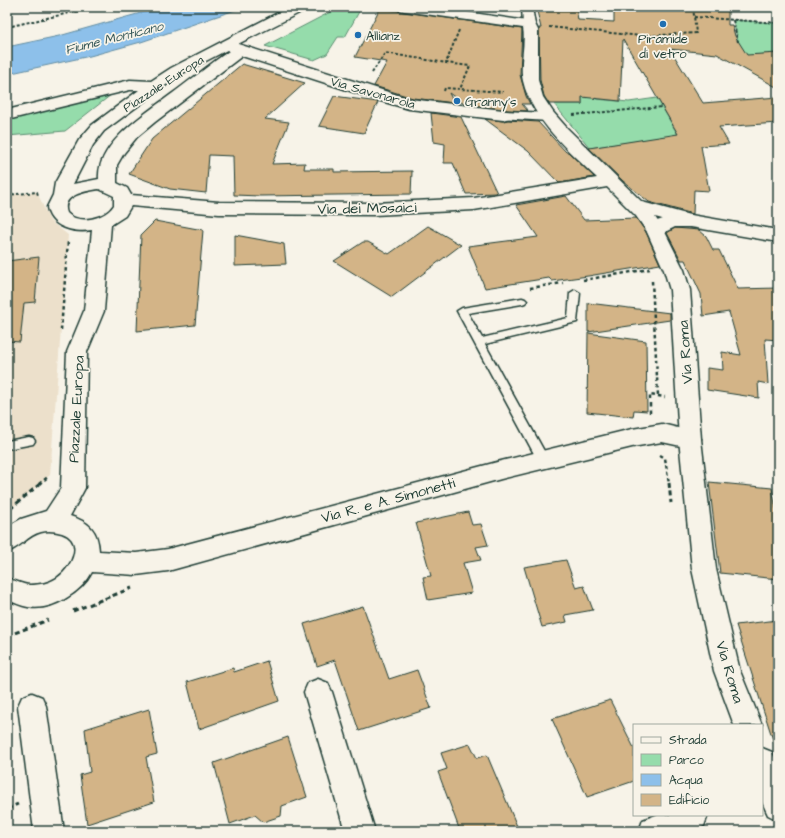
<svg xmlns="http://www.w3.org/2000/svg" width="785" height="838" font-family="'Architects Daughter',sans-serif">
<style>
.built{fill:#ece0cb}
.green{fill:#95dcab;stroke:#5a8c70}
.water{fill:#8dc0ea;stroke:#618ca1}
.building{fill:#d3b487;stroke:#1f3d34}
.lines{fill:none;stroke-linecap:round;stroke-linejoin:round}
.service-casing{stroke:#1f3d34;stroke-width:3}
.pedestrian-casing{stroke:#1f3d34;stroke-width:3}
.minor-casing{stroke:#1f3d34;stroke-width:3}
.tertiary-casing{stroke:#1f3d34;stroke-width:3}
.path-far2{stroke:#1f3d34;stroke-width:2;stroke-dasharray:3 2;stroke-linecap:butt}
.path-far1{stroke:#1f3d34;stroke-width:2.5;stroke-dasharray:3.5 3;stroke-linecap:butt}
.path{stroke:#1f3d34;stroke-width:3;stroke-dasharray:5 3.5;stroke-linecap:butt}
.service{fill:#f7f3e8;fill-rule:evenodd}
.pedestrian{fill:#f7f3e8;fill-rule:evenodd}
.minor{fill:#f7f3e8;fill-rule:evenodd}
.tertiary{fill:#f7f3e8;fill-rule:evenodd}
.poi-dot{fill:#1f6fb2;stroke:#f7f3e8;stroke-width:1.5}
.labels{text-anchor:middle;stroke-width:3.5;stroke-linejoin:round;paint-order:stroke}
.far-poi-label{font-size:13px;fill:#1f3d34;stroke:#f7f3e8;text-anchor:start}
.far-water-label{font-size:13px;font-style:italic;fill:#355758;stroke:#f7f3e8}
.far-street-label{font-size:13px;fill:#1f3d34;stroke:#f7f3e8}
.street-label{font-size:15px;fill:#1f3d34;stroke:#f7f3e8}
</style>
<rect width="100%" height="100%" fill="#f7f3e8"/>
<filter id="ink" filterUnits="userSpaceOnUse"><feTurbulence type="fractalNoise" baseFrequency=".025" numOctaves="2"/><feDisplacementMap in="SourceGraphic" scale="8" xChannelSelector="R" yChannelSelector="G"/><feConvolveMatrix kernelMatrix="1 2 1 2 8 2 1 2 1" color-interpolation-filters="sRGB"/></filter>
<g filter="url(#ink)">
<!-- built -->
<path class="built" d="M37,192L50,221L68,235L50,475L7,512V195Z"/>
<!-- green -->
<g class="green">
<path d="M340,7L361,8L345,37H338L327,54L314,60L265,46Z"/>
<path d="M733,20L778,23V53L745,56L738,42Z"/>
<path d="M116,91L65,131L7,136V117Z"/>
<path d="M582,93L595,95L596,99L629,102L657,98L678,135L590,148L554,104H582Z"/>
</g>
<!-- water -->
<path class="water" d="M162,7H244L141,42L90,56L7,74V47L59,36Z"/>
<!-- building -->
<g class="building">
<path d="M536,7H576L578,20L614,22V7H728V25H732L735,36L747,55L778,53V88L717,54L670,49L703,103L778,97V123L719,127L729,144L701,146L709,191L694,190L693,214L649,202L623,181L589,148L678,134L623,39L620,101L582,97V104H549L544,96L540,80L539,28H541Z"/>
<path d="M380,8L522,29L520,75L526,96L530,104H522L528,111L507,110L464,104L449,93L454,103L413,98L374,86L387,62L355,57Z"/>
<path d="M242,64L305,83L265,119L289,122L272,164L305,163L304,169H334V172L412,171L411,194L260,196L234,195L233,156L209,155L206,193L170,189L129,174L152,139Z"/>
<path d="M334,96L378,102L364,133L319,126Z"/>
<path d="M431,113L461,117L497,193L466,194L453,163H444L445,144L434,142Z"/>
<path d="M485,119L503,121L508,120L538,122L566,152H568L594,177L559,183L528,151Z"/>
<path d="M566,196L584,220L636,218L646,232L660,264L588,276L552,281L549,278L485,288L468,246L538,237L516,205Z"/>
<path d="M155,221L203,230L195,325L137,331L141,235Z"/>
<path d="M428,226L461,245L392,297L334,261L363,242H368L389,254Z"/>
<path d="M675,228L699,230L706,236L713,250H719L738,289L778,288V340L765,339L768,384L758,382L759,398L707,390V368L723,370L722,352L741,355L729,312L703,316L701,294L685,260H681L667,233Z"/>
<path d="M235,235L284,244L286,264L235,266Z"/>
<path d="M39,257L35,302L24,303L20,342L7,341V261Z"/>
<path d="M588,303L670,313V320L588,332Z"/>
<path d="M588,333L646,341L647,411L634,410L633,417L587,412Z"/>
<path d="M709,482L772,488L776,509L778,510V579L720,573Z"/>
<path d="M468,512L472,525L481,524L488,545L476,547L481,560L463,563L472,593L428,600L423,577L431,576L416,523Z"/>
<path d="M566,560L576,588L584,586L593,610L565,615L567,622L542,627L524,567Z"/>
<path d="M363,606L389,679L417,670L431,708L359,731L335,660L317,666L304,624Z"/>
<path d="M778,620V743H774L736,625Z"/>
<path d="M267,661L279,701L199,729L187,682L233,668L234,672Z"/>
<path d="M610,700L634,748V781L587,797L552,719Z"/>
<path d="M149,709L157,754L146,757L154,802L87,824L80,775L90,772L85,729Z"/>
<path d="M288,737L307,797L282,806L281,816L263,822L255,815L230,824L214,763Z"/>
<path d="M470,744L477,758L487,755L519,831H460L438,772L447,769L441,753Z"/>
</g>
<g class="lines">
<defs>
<g id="service">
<path d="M575,290L580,293L577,322L485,344L549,460L547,463L543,465L539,463L457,311L462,308L522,298L525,299L527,301L525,303L522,304L468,313L482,338L568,318L570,293Z"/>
<path d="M29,437L33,438L35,441L33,444L7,449V441Z"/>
</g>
<g id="pedestrian">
<path d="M522,7H532L535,25L533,27H525L523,25Z"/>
<path d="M503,111L549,113L553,114L555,117L553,120L549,121L499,118L497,115L499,112Z"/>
</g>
<g id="minor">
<path d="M289,7H307L305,10L238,44L410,99L503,110L509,112L511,115L509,118L503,120L409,109L381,101L242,56L155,122L137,137L124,153L117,165V183L127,188L131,195L219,202L374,203L474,198L597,178C569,151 532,120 523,81C519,64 526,45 523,28L404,11L399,10L397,7H433L534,22L538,30V80L543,97L553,112L567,128L642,202L697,217L700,221L697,225L691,227L655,217L665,232L662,236L656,238L650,236L636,216L607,187L474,210L374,215L219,214L131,206L125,216L111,225L104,311L87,352L85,488L70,516C89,522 98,530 99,551L136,553L168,549L501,461L632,429L662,424L698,433L701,439L698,445L690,448L662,442L632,447L501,479L168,571L136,575L92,572C82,592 51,612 28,607C21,606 14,602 7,600V578C14,580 23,585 30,585C40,585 49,583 57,578C72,568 85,541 62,533C55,531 48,530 41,532C28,535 20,548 7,552V527L21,519L46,511L61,488L67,352L84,311L92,230C75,233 50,228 47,207L53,195L55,183L79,140L92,125L139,90H130L7,120V110L130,80L151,81L171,68ZM227,50L229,51C210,64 192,79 173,93C148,112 96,143 99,179L73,184L93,145L104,131L181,74ZM99,189L114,196V205C105,219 79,225 67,213C60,195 86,191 99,189Z"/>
<path d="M318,679L328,683L332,692L375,831H345L304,692L308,683Z"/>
<path d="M32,693L42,697L46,706L64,831H34L18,706L22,697Z"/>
<path d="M656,815H708L704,826L690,831H639L643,820Z"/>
</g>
<g id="tertiary">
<path d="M675,215H691L778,230V242L691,227H675L665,232L684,270L690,290L701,439L716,569L740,671L762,725H734L714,671L692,569L679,439L670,290L664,270L647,232L654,222Z"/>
<path d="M762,748L772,752L778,766V820L768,815L762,802Z"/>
</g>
</defs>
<!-- service casing -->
<use href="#service" class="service-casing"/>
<!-- pedestrian casing -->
<use href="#pedestrian" class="pedestrian-casing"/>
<!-- minor casing -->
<use href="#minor" class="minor-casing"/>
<!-- tertiary casing -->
<use href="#tertiary" class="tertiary-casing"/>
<!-- path-far2 -->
<g class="path-far2">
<path d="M694,17L778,23"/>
<path d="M733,20L738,42"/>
<path d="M7,27L96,7"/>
<path d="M549,27L642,36L696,33L693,7"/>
<path d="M459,30L446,63L470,66L460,89"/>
<path d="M372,73L385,53L446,63"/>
<path d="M444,91L445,88L503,92"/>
<path d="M573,115L662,107"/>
<path d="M7,195L37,192L38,195"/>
</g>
<!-- path-far1 -->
<g class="path-far1">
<path d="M583,280L650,269"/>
<path d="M652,281L658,396"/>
<path d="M530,288L563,283"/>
<path d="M61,330L68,241"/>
<path d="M650,413V395L665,397"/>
<path d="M660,455L665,458L669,484"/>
<path d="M39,484L49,476"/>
</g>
<!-- path -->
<g class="path">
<path d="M669,483L671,503"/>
<path d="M10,509L41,483"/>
<path d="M73,611L132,588"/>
<path d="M7,636L48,620"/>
<path d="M7,809L18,804"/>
</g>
<!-- service -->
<use href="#service" class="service"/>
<!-- pedestrian -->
<use href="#pedestrian" class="pedestrian"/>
<!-- minor -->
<use href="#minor" class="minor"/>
<!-- tertiary -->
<use href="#tertiary" class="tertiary"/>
</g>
</g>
<!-- markers -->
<g class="poi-dot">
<circle cx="663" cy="24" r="4"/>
<circle cx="358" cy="35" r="4"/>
<circle cx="457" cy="101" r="4"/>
</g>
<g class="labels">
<!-- far-poi labels -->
<g class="far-poi-label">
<text x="366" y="40">Allianz</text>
<text x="663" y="43" text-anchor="middle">Piramide<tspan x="663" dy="15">di vetro</tspan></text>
<text x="465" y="106">Granny's</text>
</g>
<!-- far-water labels -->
<g class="far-water-label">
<text transform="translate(114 37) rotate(-14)" y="5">Fiume Monticano</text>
</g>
<!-- far-street labels -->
<g class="far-street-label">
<text transform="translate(163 83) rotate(-33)" y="5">Piazzale Europa</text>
<text transform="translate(373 92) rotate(16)" y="5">Via Savonarola</text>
</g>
<!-- street labels -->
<g class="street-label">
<text transform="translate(367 208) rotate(-1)" y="5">Via dei Mosaici</text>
<text transform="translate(685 352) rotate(-94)" y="5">Via Roma</text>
<text transform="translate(76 409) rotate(-87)" y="5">Piazzale Europa</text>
<text transform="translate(388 500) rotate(-15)" y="5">Via R. e A. Simonetti</text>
<text transform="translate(730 672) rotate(73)" y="5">Via Roma</text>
</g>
</g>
<!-- margin -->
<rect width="785" height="838" fill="none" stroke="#f7f3e8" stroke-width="24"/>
<rect x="12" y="12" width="761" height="814" fill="none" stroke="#1f3d34" stroke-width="1.5" filter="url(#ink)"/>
<!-- legend -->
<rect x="633" y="724" width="130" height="92" fill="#f7f3e8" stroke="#a1aaa0"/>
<rect x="641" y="737" width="20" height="6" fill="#f7f3e8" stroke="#a1aaa0"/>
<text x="669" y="744" font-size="12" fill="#1f3d34">Strada</text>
<rect x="641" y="754" width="20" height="12" fill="#95dcab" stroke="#a1aaa0"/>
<text x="669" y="764" font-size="12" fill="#1f3d34">Parco</text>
<rect x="641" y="774" width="20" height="12" fill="#8dc0ea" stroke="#a1aaa0"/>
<text x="669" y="784" font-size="12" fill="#1f3d34">Acqua</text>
<rect x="641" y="794" width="20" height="12" fill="#d3b487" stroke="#a1aaa0"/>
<text x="669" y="804" font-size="12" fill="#1f3d34">Edificio</text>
</svg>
